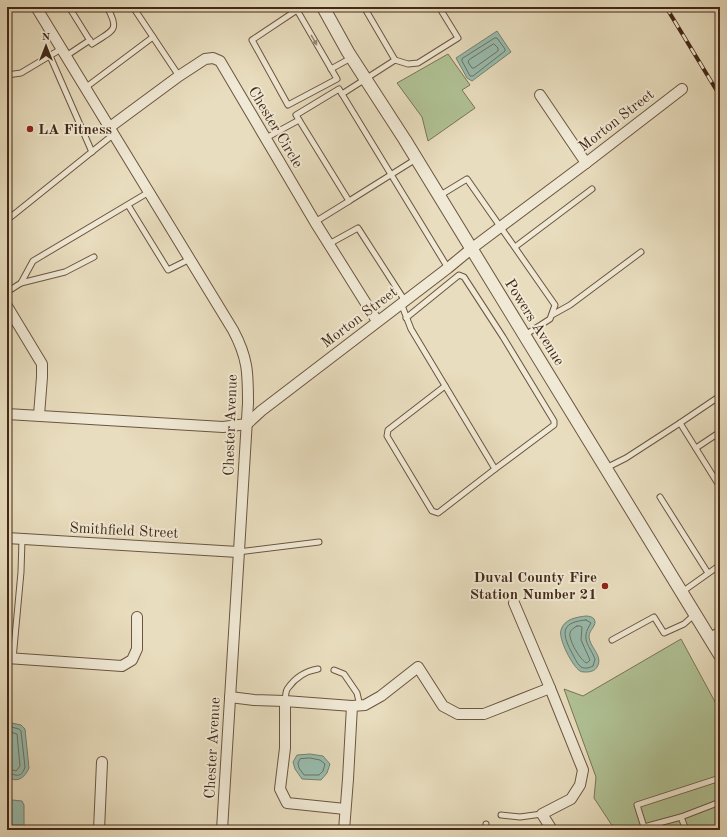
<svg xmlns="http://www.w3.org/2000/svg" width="727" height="837" font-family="'Old Standard TT',serif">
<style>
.green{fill:#b0c295;stroke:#797556}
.water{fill:#98bcae;stroke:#768171}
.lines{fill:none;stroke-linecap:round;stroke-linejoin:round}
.shore{stroke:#6d7262;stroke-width:1}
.service-casing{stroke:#6c5540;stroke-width:7}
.minor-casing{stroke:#6c5540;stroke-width:12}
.tertiary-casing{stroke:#6c5540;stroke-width:14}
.service{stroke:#f0e9d5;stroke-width:5}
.minor{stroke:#f0e9d5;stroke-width:10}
.tertiary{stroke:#f0e9d5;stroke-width:12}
.rail-casing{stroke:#422816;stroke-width:4}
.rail{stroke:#f0e9d5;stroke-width:2.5;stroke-dasharray:8;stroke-linecap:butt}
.oneway{fill:#998876}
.poi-dot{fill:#8f2418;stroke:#f0e9d5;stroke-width:1.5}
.labels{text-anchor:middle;stroke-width:4;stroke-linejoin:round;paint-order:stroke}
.street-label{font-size:15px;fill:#422816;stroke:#f0e9d5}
.poi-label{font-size:15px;font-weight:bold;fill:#422816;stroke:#f0e9d5;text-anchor:start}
</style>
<rect width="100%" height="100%" fill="#e8ddbe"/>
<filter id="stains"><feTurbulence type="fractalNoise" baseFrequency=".005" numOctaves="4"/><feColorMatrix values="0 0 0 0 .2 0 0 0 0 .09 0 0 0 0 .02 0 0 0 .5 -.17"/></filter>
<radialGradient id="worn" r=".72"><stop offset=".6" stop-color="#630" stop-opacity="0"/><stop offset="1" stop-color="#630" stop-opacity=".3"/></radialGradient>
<!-- green -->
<g class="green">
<path d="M448,54L470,85L462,90L475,108L428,141L422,117L397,83Z"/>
<path d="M681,639L720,711V830H615L594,798L596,777L564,689L583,696Z"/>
</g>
<!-- water -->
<g class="water">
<path d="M497,31L511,52L472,81L467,78L456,58Z"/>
<path d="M586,616C589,616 593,617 594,619C598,625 589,630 589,636C589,647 604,656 597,667C595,671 590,672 586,672C585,672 581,672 580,671C573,667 558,639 561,630C564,619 577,617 586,616Z"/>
<path d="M7,722L21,725L25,729L29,768C25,778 16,784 7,776Z"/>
<path d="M310,754L323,756L330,764L327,773L321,780L302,779L295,769L293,762L297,755Z"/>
<path d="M12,800L22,801L24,805V830H7V801Z"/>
</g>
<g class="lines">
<!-- shore -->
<g class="shore">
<path d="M495,38H497L505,49V51L473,76H470L462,61V59Z"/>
<path d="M494,44L498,48V51L474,68H472L468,62L469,60Z"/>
<path d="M586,620L591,623C580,640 589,644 595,659L593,666C589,668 585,669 581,667C576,663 574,656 571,651C561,632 562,622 586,620Z"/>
<path d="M577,626H580L582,627L581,640L590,660L587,663C581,662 568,639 570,633C571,629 574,628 577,626Z"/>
<path d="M7,726L19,729L21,731L25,767C21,780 15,774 7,773"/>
<path d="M7,731L17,734L20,766L16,771L7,768"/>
<path d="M310,758L320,760L325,764L323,771L319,775H304L299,768L298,763L300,759Z"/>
</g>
<defs>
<g id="service">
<path d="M69,7L92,44C112,30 121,32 107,7"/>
<path d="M133,7L179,76"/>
<path d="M364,7L395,60"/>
<path d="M439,7L458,38L418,63L408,64L395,60L342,94L448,268"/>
<path d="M718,7L717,8L720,13"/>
<path d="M297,10L337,79L288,105L252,40L297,10L302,7"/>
<path d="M50,56L92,152"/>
<path d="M66,56L90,40"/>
<path d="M331,69L351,58"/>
<path d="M7,75L21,73L61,49"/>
<path d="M85,88L153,37"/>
<path d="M342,94L339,89L296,115L349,201L416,159"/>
<path d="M266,138L299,120"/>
<path d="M439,196L467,179L555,305L550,319L525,335"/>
<path d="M128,205L168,270L190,259"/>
<path d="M7,220L114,134"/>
<path d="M315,222L349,201"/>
<path d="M329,244L358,228L405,301"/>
<path d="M515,247L592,189"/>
<path d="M21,283L65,272L94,257"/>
<path d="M7,292L21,283L33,261L149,192"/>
<path d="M401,303L411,329L495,469L554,425V421L503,337L464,277L459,275L406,318"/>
<path d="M552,315L570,305L641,252"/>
<path d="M445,386L388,430L387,436L432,511L438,513L495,469"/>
<path d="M720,396L680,423L720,487"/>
<path d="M696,448L720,432"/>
<path d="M606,468L626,458L680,423"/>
<path d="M660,497L708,573"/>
<path d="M238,552L319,542"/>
<path d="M682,592L720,565"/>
<path d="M708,636L720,630"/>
<path d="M612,640L654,617L664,633L684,624L694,615"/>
<path d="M13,659L21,572L22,539"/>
<path d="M334,670L344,674L357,693L360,706"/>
<path d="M285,701C286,697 285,691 288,688C295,678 306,671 318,669"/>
<path d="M720,781L717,779L637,805L644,827L681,817L720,802"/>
<path d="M501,815L520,817L542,814"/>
<path d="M681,817L686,830"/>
<path d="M486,830V824"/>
</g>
<g id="minor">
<path d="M36,7L233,330C248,358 248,373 248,403L222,830"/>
<path d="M540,95L586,163"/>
<path d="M110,127L179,76L205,59L213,58L220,61L315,222L377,321"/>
<path d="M7,306L42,364V377L39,415"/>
<path d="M7,414L223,427L247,424L261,411L448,268L471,249L586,163L682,89"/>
<path d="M7,538L238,552"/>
<path d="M514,603L550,688"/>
<path d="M7,658L122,666L132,660L137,649V617"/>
<path d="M230,697L254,700L285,701"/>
<path d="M345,809L287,803L280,789L285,748V701L352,706"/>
<path d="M99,830L102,762"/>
<path d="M344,830L348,779L352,706L365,705L381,696L418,667L443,706L458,714H484L550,688L583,770L580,785L571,799L542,814L552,830"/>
</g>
<path id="tertiary" d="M323,7L348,52L405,140L720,655"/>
</defs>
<!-- service casing -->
<use href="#service" class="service-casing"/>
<!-- minor casing -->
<use href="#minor" class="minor-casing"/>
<!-- tertiary casing -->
<use href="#tertiary" class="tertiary-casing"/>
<!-- service -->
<use href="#service" class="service"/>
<!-- minor -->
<use href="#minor" class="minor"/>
<!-- tertiary -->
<use href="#tertiary" class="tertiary"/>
<defs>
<path id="rail" d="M666,7L720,96"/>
</defs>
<!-- rail casing -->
<use href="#rail" class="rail-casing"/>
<!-- rail -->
<use href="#rail" class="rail"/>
</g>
<!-- one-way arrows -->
<defs><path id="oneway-solid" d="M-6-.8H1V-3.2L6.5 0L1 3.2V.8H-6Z"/></defs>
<use class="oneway" href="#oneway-solid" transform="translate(314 40) rotate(60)"/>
<!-- markers -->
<g class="poi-dot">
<circle cx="30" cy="129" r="4"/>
<circle cx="605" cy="586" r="4"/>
</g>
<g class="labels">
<!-- street labels -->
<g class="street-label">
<text transform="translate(616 120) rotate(-38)" y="5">Morton Street</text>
<text transform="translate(276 127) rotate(59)" y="5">Chester Circle</text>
<text transform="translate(359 317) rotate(-37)" y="5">Morton Street</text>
<text transform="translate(535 322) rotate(58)" y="5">Powers Avenue</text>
<text transform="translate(230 425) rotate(-88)" y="5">Chester Avenue</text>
<text transform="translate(124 530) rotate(3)" y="5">Smithfield Street</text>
<text transform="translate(212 748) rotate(-87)" y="5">Chester Avenue</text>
</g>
<!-- poi labels -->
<g class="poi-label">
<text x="38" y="134">LA Fitness</text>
<text x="597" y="582" text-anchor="end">Duval County Fire<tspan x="597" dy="17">Station Number 21</tspan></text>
</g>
</g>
<!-- margin -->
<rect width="727" height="837" fill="none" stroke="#e8ddbe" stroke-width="24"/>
<rect x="8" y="8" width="711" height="821" fill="none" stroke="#422816" stroke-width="2"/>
<rect x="12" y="12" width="703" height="813" fill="none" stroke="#422816"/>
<!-- north arrow -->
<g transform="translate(46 46)" stroke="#f0e9d5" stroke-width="3" paint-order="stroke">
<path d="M0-3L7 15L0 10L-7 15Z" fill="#422816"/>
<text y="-6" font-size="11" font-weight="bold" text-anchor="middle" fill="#422816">N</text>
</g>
<rect width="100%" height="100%" filter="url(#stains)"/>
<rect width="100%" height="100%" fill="url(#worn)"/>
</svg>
